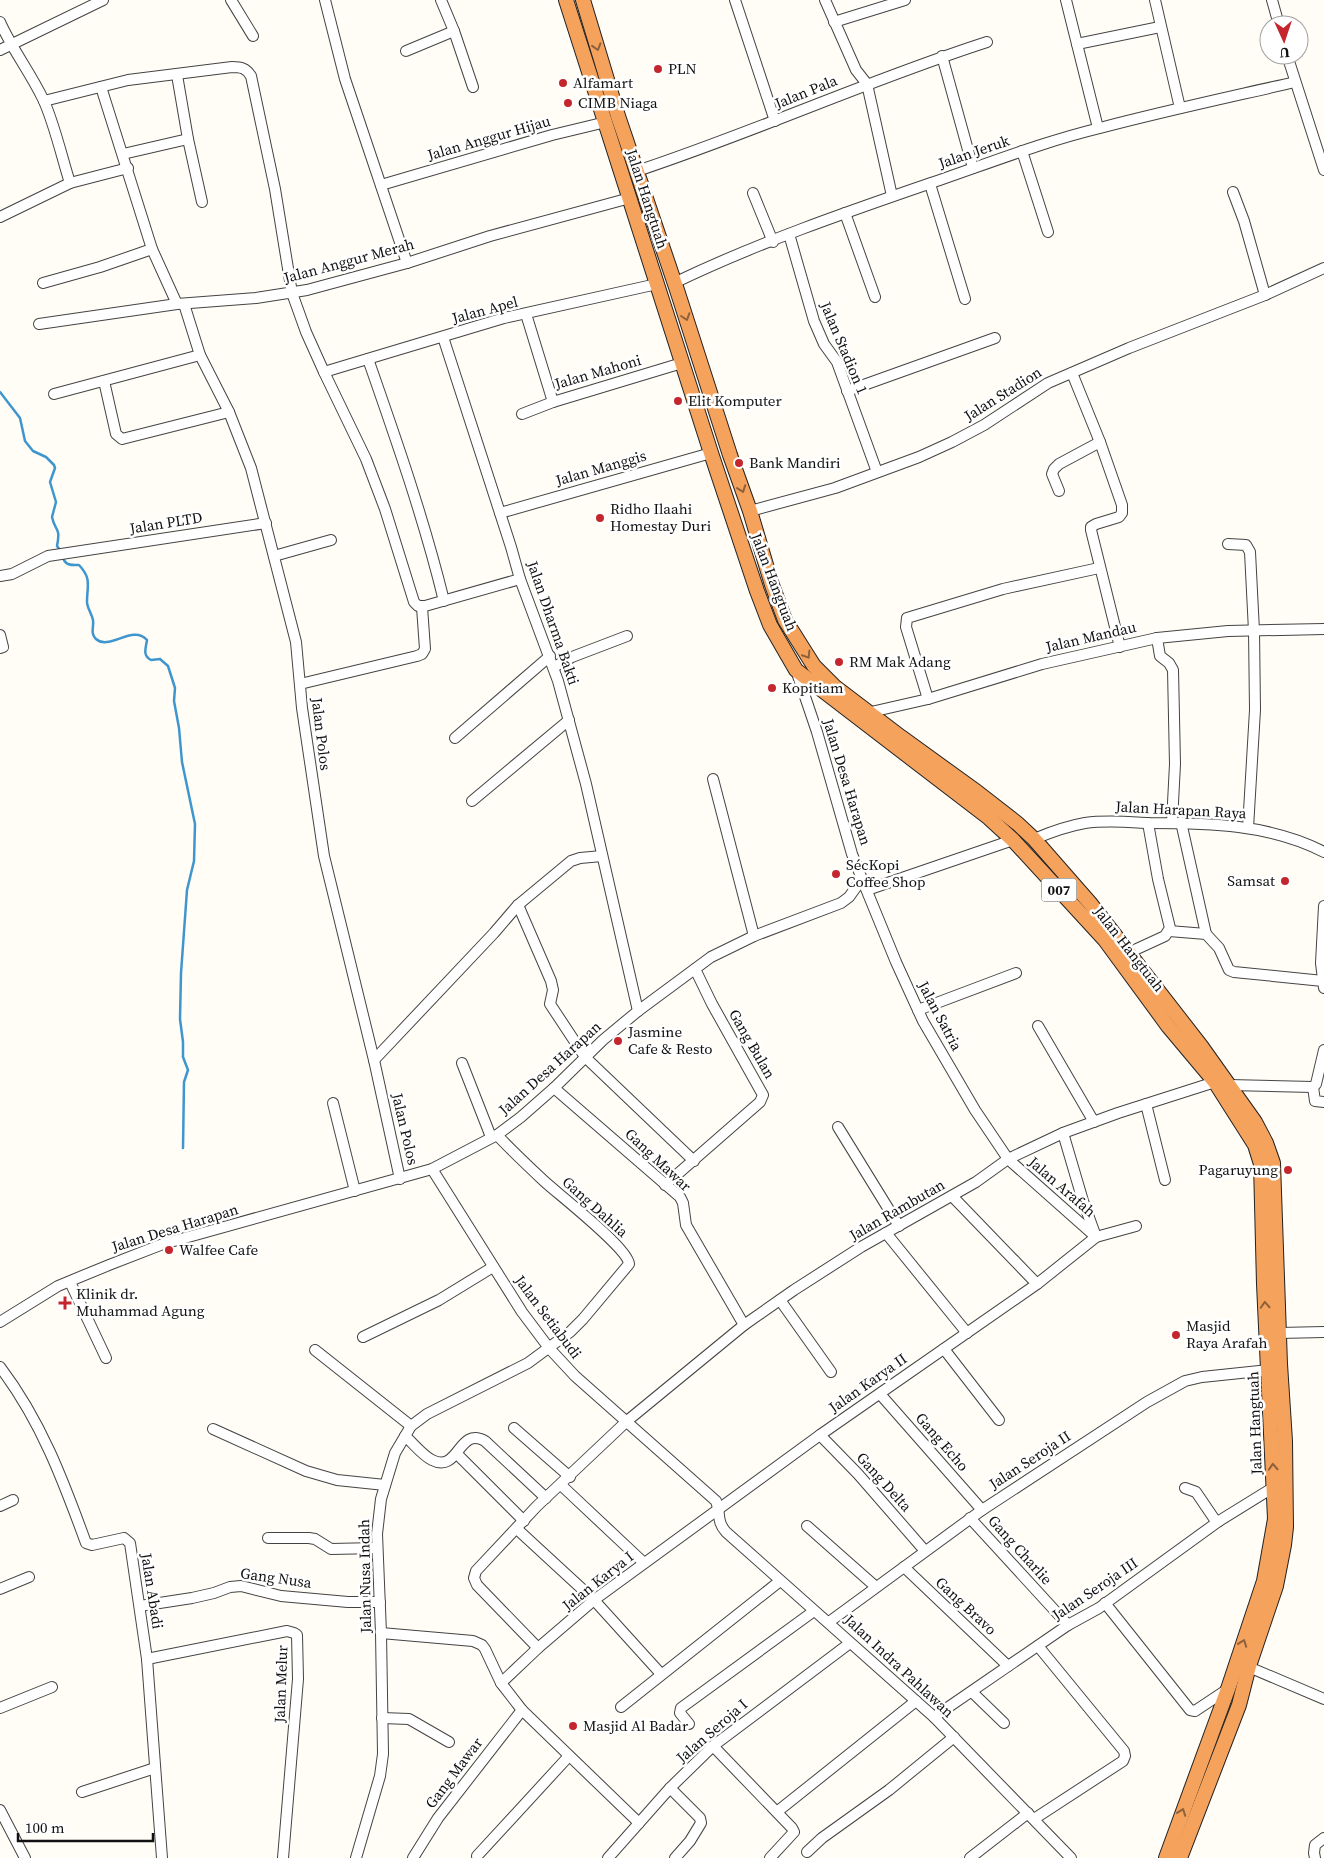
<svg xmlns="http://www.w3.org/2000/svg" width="1324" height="1858" font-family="'Source Serif 4',serif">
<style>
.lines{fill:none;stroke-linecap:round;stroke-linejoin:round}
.stream{stroke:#3f96cf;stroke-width:2.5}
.minor-casing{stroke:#444;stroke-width:12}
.highway-casing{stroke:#222;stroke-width:16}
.minor{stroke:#fff;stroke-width:10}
.highway{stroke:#f5a25d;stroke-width:14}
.oneway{stroke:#8e613b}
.poi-dot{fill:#c4262e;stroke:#fff;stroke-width:2}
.labels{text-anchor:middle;stroke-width:5;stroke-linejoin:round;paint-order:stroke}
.shield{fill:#fff;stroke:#585858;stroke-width:1}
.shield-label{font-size:14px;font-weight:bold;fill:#111}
.poi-label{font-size:15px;fill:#111;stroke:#fff;text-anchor:start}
.street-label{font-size:15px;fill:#111;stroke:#fff}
</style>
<rect width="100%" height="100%" fill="#fffdf5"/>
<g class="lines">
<!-- stream -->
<g class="stream">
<path d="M0,392L20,418L25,441L33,451L46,457L54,465L55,468L50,482L56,502L52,517C55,532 61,526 57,546L60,550"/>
<path d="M63,558C66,566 72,565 79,565C92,579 87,585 87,602C87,608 92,614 93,620C94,628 90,633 96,639C109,651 133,624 147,640C146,648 142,655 151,660L160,659L168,666L175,688L174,701L179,728L182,762L195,824L194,861L187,890L181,973L180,1019L183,1042V1057L188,1070L184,1082L183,1148"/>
</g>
<defs>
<g id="minor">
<path d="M231,0L253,36"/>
<path d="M325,0L345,79L407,263"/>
<path d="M441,0L454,31L473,87"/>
<path d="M735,0L775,121"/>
<path d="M825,0L856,70L867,84L892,196"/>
<path d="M1066,0L1098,128"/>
<path d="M1155,0L1180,108"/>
<path d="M1272,0L1279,25"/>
<path d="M0,22C12,49 30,72 43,99C54,122 62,158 70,183L128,168"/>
<path d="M834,22L905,0"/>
<path d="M1077,44L1160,27"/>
<path d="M0,50L103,0"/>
<path d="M406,51L454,31"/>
<path d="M1287,55L1324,170"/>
<path d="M942,56L973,168"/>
<path d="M177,75L188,139L202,202"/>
<path d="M101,87L152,249L177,304"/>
<path d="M44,101L128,80L232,67C241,67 246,68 251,76L275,189L292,293L306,332L324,372L366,459L385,509L414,602L418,606H425L520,579"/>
<path d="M1022,151L1048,232"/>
<path d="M123,154L188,139"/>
<path d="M637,171C755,132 869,80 987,42"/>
<path d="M930,184L965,299"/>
<path d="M381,185L552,135L606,122"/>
<path d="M1233,192L1244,221L1265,295"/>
<path d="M753,193L773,242"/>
<path d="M845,213L875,297"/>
<path d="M0,217L70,183"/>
<path d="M789,234L814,321L824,344L837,362L877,472"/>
<path d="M43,283L100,267L152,249"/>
<path d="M674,283C757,243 844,213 931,183C987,164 1042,142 1100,128C1164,111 1230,97 1295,82"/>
<path d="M184,304L200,355L229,412L251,468L296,642L302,708L324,856L374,1060L400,1179"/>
<path d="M526,314L553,402L682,363"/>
<path d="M39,324L177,304L256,298L307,290L407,263L490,236L630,198"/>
<path d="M443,337L511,547L520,579L558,681L586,784L638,1011"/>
<path d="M368,359C396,439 424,519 444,601"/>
<path d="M324,372L504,318L657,284"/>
<path d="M1072,373L1100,442L1122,505V513L1119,517L1096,524L1091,527V530L1120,647"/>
<path d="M104,381L116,434L122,439L229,412"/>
<path d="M847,391L995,338"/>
<path d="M54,394L200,355"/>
<path d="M522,414L553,402"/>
<path d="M1059,491L1052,474L1054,469L1059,464L1100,442"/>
<path d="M750,511L835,488L919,457L952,442L984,425L1048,383L1129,348L1265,295L1324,268"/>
<path d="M500,513L711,453"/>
<path d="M1228,544L1246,545L1250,552L1254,631L1255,710L1248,828"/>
<path d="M274,556L331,540"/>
<path d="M0,576L12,574L48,556L266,523"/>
<path d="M0,635L3,647L0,648"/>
<path d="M1157,638L1160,656L1169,663L1173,670L1175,764L1172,822"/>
<path d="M554,667L572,657L627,636"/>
<path d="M300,684L417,656L422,654L425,649L422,607"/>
<path d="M928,699L906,627L907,618L1003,589L1099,568"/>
<path d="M871,712L928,699L1042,664L1157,638L1228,631L1324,629"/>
<path d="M455,738L550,656"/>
<path d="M713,779L754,936"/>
<path d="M472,801L569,720"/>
<path d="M1181,822L1206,934"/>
<path d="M1034,839C1051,832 1067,826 1085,823C1107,820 1127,822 1149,823C1209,823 1270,824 1324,852"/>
<path d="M862,879L896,962L923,1021L975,1110L1008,1159L1096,1237"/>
<path d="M867,890L1013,840"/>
<path d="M518,905L551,981L553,990L550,1004L585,1057L694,1161"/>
<path d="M1324,906L1321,963L1324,988"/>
<path d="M1169,931L1206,934L1219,948L1229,970L1234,972L1323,981"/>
<path d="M1128,953L1165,936L1170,928L1158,879L1148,823"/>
<path d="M918,1010L1016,973"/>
<path d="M1038,1026L1094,1122"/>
<path d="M374,1060L494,933L518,905L571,861L580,858L602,856"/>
<path d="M462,1063L491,1137"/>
<path d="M1229,1085L1313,1087L1316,1084L1324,1050"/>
<path d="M1313,1087L1315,1101L1324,1102"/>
<path d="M554,1088L680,1197L683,1203L686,1225L744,1325"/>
<path d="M333,1103L355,1191"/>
<path d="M1146,1104L1165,1180"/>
<path d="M838,1127L899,1226"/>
<path d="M1063,1133L1083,1201L1095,1234"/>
<path d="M432,1169L522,1312L549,1348L575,1376L716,1501C721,1513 716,1521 726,1532L934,1717L1071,1858"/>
<path d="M665,1185L760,1102L763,1095L712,1004L695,969"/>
<path d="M952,1196L1037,1284"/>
<path d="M886,1233L967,1333"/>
<path d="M70,1282L106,1358"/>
<path d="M780,1300L831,1372"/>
<path d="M0,1322L58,1286L109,1265L163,1244L432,1169L497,1135L521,1117L554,1088L603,1040L638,1011L711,957L754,936L841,903L849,897L862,879L852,854L817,732L796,670"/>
<path d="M1279,1333L1324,1332"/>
<path d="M363,1337L439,1300L493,1267"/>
<path d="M944,1349L999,1420"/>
<path d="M315,1350L411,1426"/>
<path d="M0,1367C41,1421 63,1480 86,1543L92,1545L124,1538L130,1543L147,1659L162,1858"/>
<path d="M880,1394L982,1510"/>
<path d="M514,1428L570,1477"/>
<path d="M213,1429L306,1471L337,1480L385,1485"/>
<path d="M820,1435L858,1474L925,1551"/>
<path d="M405,1436C414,1444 422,1455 432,1460C459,1474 458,1426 485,1441L546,1498"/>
<path d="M457,1454L524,1521"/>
<path d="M561,1485L644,1563"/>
<path d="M1185,1488L1196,1492L1215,1520L1219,1521"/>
<path d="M0,1506L13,1500"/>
<path d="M970,1518L1068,1625"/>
<path d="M807,1526L876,1587"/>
<path d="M517,1529L594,1600L661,1674"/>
<path d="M268,1538H309L315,1539L331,1549L377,1548"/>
<path d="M904,1567L1008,1666"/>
<path d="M0,1589L29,1577"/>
<path d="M1105,1603L1190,1710L1195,1711L1228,1689"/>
<path d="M140,1606L192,1598L214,1593L230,1587L241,1586L281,1596L348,1602H380"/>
<path d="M829,1622L982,1510L1147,1402L1185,1381L1202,1377L1269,1370"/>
<path d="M381,1633L473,1641L482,1645L485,1649L501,1683L522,1710L639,1823"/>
<path d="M538,1648L477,1585L474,1578L476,1571L537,1506L627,1421L744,1325L794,1290L861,1247L976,1182L1008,1159L1063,1133L1118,1113L1215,1082"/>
<path d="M147,1659L287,1631L294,1633L297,1635L298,1679L283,1858"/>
<path d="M1244,1665L1324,1699"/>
<path d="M501,1683L538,1648L594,1600L820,1435L1037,1284L1096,1237L1136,1226"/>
<path d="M972,1692L1004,1723"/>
<path d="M621,1707L780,1581"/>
<path d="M0,1708L52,1687"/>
<path d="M934,1717L1068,1625L1099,1608L1219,1521L1274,1487"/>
<path d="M382,1718L409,1719L449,1742"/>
<path d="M689,1724L680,1713L681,1708L814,1611"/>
<path d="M713,1746L792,1828L794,1832L770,1858"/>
<path d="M670,1788L700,1818L701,1823L690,1841L675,1858"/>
<path d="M82,1792L155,1768"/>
<path d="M0,1810L25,1858"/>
<path d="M778,1811L916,1701"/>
<path d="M1034,1819L1123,1761L1125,1756L1124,1751L1038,1646"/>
<path d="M807,1852L822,1838L889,1790L954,1737"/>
<path d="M477,1856L569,1756"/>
<path d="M356,1858L380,1776L383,1754L381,1633L377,1534L381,1499L395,1453L411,1426L427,1414L528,1363L570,1332L583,1319L629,1264C628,1248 558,1194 544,1181C528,1166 512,1151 497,1135"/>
<path d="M413,1858L438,1818L522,1710"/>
<path d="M608,1858L670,1788L713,1746L850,1643"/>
<path d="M970,1858L1028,1813"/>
<path d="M1315,1858L1314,1853L1315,1845L1324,1838"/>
</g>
<g id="highway">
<path d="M566,0L711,453L757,591L770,625L796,670L989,818L1013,840L1105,940L1168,1026L1215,1082L1255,1145L1261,1164L1264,1284L1275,1519L1264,1581L1228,1689L1166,1858"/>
<path d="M583,0L618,116L677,290L730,455L750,511L772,585L785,620L814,666L834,686L901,737L977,792L1018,824L1034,839L1090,903L1201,1046L1255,1122L1266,1143L1273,1163L1280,1364L1285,1441L1286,1527L1284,1545L1276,1586L1249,1666L1239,1705L1180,1858"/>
</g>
</defs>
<!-- minor casing -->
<use href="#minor" class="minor-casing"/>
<!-- highway casing -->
<use href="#highway" class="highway-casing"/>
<!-- minor -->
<use href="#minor" class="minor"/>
<!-- highway -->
<use href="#highway" class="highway"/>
</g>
<!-- one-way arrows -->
<defs><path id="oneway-chevron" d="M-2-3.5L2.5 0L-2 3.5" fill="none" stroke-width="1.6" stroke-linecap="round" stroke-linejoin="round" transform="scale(1.25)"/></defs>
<g class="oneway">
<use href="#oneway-chevron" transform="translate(597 47) rotate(73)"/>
<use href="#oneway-chevron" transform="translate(686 317) rotate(72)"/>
<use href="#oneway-chevron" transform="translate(742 489) rotate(70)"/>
<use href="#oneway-chevron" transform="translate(807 655) rotate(58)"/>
<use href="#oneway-chevron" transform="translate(1265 1305) rotate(-93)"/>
<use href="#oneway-chevron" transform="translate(1273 1467) rotate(-93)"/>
<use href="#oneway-chevron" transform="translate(1243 1643) rotate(-70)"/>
<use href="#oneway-chevron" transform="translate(1182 1812) rotate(-70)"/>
</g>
<!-- markers -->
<g class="poi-dot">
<circle cx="658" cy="69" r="5"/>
<circle cx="563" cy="83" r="5"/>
<circle cx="568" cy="103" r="5"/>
<circle cx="678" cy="401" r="5"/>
<circle cx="739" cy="463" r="5"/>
<circle cx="600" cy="518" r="5"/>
<circle cx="839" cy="662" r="5"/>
<circle cx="772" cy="688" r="5"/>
<circle cx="836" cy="874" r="5"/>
<circle cx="1285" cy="881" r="5"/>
<circle cx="618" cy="1041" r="5"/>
<circle cx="1288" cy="1170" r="5"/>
<circle cx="169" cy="1250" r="5"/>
<path d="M62.5 1295.5h5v5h5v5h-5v5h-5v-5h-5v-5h5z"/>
<circle cx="1176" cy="1335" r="5"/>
<circle cx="573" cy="1726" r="5"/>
</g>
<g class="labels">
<!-- shield labels -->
<rect class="shield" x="1041.5" y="878.5" width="35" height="23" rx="4"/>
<g class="shield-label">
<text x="1059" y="895">007</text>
</g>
<!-- poi labels -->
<g class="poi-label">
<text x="668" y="74">PLN</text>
<text x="573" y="88">Alfamart</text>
<text x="578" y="108">CIMB Niaga</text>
<text x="688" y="406">Elit Komputer</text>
<text x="749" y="468">Bank Mandiri</text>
<text x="610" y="514">Ridho Ilaahi<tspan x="610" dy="17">Homestay Duri</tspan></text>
<text x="849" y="667">RM Mak Adang</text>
<text x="782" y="693">Kopitiam</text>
<text x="846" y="870">SécKopi<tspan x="846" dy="17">Coffee Shop</tspan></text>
<text x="1275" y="886" text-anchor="end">Samsat</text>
<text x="628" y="1037">Jasmine<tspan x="628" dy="17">Cafe &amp; Resto</tspan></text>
<text x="1278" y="1175" text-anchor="end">Pagaruyung</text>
<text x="179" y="1255">Walfee Cafe</text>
<text x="76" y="1299">Klinik dr.<tspan x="76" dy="17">Muhammad Agung</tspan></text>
<text x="1186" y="1331">Masjid<tspan x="1186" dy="17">Raya Arafah</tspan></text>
<text x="583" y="1731">Masjid Al Badar</text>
</g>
<!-- street labels -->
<g class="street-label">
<text transform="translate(806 92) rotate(-22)" y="5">Jalan Pala</text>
<text transform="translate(489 138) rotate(-16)" y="5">Jalan Anggur Hijau</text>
<text transform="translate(974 152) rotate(-19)" y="5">Jalan Jeruk</text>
<text transform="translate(647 199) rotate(72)" y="5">Jalan Hangtuah</text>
<text transform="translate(349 261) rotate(-15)" y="5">Jalan Anggur Merah</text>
<text transform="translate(485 310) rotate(-15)" y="5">Jalan Apel</text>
<text transform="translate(844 348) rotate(67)" y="5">Jalan Stadion 1</text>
<text transform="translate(598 372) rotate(-16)" y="5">Jalan Mahoni</text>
<text transform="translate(1003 394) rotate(-32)" y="5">Jalan Stadion</text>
<text transform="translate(601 468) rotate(-16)" y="5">Jalan Manggis</text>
<text transform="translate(166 523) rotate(-9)" y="5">Jalan PLTD</text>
<text transform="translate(774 582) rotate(69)" y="5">Jalan Hangtuah</text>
<text transform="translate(553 623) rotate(71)" y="5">Jalan Dharma Bakti</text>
<text transform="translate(1091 637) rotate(-13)" y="5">Jalan Mandau</text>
<text transform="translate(321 734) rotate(83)" y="5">Jalan Polos</text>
<text transform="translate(847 782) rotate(73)" y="5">Jalan Desa Harapan</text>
<text transform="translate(1181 810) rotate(3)" y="5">Jalan Harapan Raya</text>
<text transform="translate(1129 949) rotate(52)" y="5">Jalan Hangtuah</text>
<text transform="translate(940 1016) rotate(62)" y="5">Jalan Satria</text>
<text transform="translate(752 1044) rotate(60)" y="5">Gang Bulan</text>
<text transform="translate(550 1068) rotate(-42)" y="5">Jalan Desa Harapan</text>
<text transform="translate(405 1129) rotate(77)" y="5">Jalan Polos</text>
<text transform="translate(658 1160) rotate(43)" y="5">Gang Mawar</text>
<text transform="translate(1062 1187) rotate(41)" y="5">Jalan Arafah</text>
<text transform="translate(595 1207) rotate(42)" y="5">Gang Dahlia</text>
<text transform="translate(897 1210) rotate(-30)" y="5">Jalan Rambutan</text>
<text transform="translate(175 1228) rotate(-17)" y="5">Jalan Desa Harapan</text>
<text transform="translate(548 1317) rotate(53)" y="5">Jalan Setiabudi</text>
<text transform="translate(868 1383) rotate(-35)" y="5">Jalan Karya II</text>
<text transform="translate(1255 1423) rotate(-92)" y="5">Jalan Hangtuah</text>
<text transform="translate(942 1442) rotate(49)" y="5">Gang Echo</text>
<text transform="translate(1030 1460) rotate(-33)" y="5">Jalan Seroja II</text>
<text transform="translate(884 1482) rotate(48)" y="5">Gang Delta</text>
<text transform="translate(1020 1550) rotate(48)" y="5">Gang Charlie</text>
<text transform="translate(365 1576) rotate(-91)" y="5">Jalan Nusa Indah</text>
<text transform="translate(276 1578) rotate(8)" y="5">Gang Nusa</text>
<text transform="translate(598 1581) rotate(-38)" y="5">Jalan Karya I</text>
<text transform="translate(1095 1589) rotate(-34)" y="5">Jalan Seroja III</text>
<text transform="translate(152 1591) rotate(81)" y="5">Jalan Abadi</text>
<text transform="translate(966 1606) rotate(43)" y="5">Gang Bravo</text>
<text transform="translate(899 1666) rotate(43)" y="5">Jalan Indra Pahlawan</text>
<text transform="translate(281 1684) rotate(-88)" y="5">Jalan Melur</text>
<text transform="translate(712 1731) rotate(-41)" y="5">Jalan Seroja I</text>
<text transform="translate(454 1773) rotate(-53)" y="5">Gang Mawar</text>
</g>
</g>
<!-- north arrow -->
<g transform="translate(1284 40) rotate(177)"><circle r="24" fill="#ffffff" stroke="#a0a0a0"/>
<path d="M0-4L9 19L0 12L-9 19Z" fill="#c4262e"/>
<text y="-8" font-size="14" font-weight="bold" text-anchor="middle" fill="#111111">U</text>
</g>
<!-- scale -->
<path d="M18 1833v8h135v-8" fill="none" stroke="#111111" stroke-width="2.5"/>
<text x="25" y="1833" font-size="15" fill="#111111" stroke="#ffffff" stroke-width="4" paint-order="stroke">100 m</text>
</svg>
